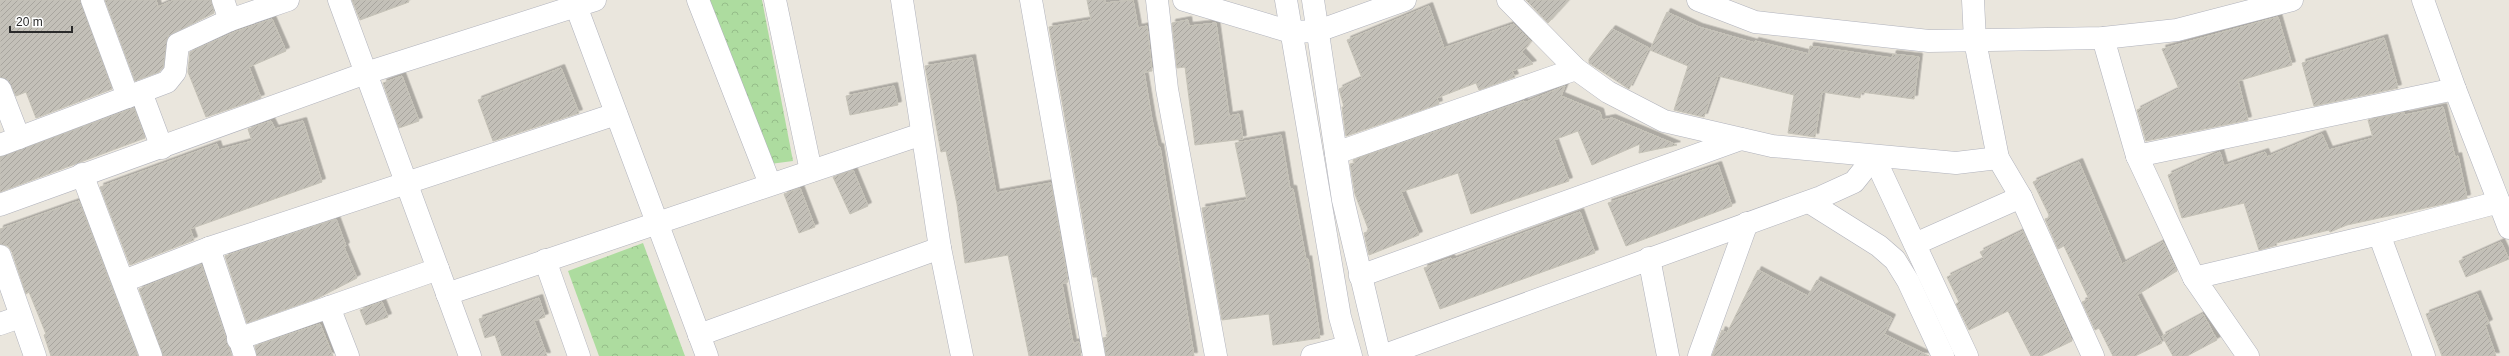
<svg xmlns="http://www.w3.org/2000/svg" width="2509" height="356" font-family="Helvetica,sans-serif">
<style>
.forest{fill:url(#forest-crowns)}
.building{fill:url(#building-hatch);stroke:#c5c2b7;filter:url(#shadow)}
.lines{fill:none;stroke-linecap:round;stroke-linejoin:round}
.minor-casing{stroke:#b0b2bc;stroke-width:23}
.minor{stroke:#fff;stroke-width:22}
</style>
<defs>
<pattern id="forest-crowns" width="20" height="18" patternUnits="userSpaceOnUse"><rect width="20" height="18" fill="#addc9f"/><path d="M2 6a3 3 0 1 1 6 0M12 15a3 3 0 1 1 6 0" fill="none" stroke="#95bd89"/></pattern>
<pattern id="building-hatch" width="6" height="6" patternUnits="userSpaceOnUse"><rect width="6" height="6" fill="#c3c0b8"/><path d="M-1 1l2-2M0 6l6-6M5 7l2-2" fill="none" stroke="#a8a59e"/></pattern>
<filter id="shadow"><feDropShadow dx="3.5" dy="-3.5" stdDeviation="0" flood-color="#0004"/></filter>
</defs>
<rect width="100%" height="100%" fill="#eae6dd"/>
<!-- forest -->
<g class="forest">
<path d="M709,0H762L793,161L770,164Z"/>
<path d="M643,243L685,356H599L568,271Z"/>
</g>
<!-- building -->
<g class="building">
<path d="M0,0H80L112,89L36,118L26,92L16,96L8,80L0,77Z"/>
<path d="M105,0H156L158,7L174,0H211L214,13L168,36L163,67L159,72L135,81Z"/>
<path d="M352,0H408L409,2L360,20Z"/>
<path d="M1087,0H1105V3L1133,0L1138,28L1147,26L1152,71L1144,72L1152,120L1158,147H1160L1194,356H1106L1103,338L1108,337L1097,277H1093L1049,27L1091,20Z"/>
<path d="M1526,0H1569L1548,23Z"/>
<path d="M1429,6L1444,48L1514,24L1531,41L1522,52L1533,64L1512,71L1515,77L1479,90L1476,83L1437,98L1439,104L1346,136L1342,107H1344L1339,89L1362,78L1347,40Z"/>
<path d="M1667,12L1699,27L1755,43V41L1809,54L1810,46L1892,58L1893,54L1919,57L1914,99L1861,92L1860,98L1822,92L1815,137L1788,133L1794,95L1718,76L1704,117L1674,110L1688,66L1650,50Z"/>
<path d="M2278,17L2292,65L2238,81L2248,120L2146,141L2137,110L2179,89L2162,49Z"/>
<path d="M272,19L286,51L249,67L261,98L206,117L188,72L190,52L235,32Z"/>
<path d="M1188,20L1189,26L1216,23L1229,116L1239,114L1243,139L1195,145L1185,67L1177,68L1172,23Z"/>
<path d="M1612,29L1649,48L1629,89L1589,63V59Z"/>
<path d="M2384,38L2398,88L2314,106L2302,63Z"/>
<path d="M972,58L996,193L1051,183L1068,282L1062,284L1073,343L1079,342L1081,356H1029L1008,255L965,263L957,204L946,151L941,152L925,66Z"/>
<path d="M561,68L579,113L493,141L478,100Z"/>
<path d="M402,76L419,121L399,128L383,83Z"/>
<path d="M894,86L898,105L850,115L846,96Z"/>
<path d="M1565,86L1561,96L1600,112L1602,120L1612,118L1677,145L1639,153L1640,144L1592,165L1578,131L1554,140L1569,181L1471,214L1458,173L1401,192L1419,235L1369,255L1364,233L1369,231L1355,194L1350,164L1355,163L1353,160L1524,101V103Z"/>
<path d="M2443,107L2455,157L2458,156L2467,198L2439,205L2347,225L2330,232L2329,230L2276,243L2277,245L2259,250L2244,203L2182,218L2168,175L2220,152L2224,166L2265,152L2267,157L2322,134L2329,150L2373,138L2368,120L2404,112L2405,115Z"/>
<path d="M134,108L145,138L0,192V157Z"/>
<path d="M271,121L275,129L303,121L322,182L190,229L194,240L130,265L100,187L217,144L219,150L252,141L248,129Z"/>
<path d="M1281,135L1290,189H1293L1306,260L1308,259L1320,338L1273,345L1269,314L1222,320L1202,208L1247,200L1235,143Z"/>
<path d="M2079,162L2122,264L2163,242L2177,271L2137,295L2162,343L2135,356H2113L2099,328L2095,330L2082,302L2089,299L2064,246L2058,249L2045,219L2050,217L2033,182Z"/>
<path d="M1718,165L1732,206L1626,246L1608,203Z"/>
<path d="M853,170L868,206L850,214L833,177Z"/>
<path d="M800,188L815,227L799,233L784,194Z"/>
<path d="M79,201L138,356H51L44,335L46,334L29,292L26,294L12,252L8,246L0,244V229Z"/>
<path d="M1580,212L1595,253L1440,309L1424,268L1451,258L1452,260Z"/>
<path d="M336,219L346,246L344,247L357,278L318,298L247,323L225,256Z"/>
<path d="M2023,231L2072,341L2041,356H2031L2008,311L1969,330L1956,304L1959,302L1947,277L1984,259L1980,252Z"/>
<path d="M2501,242L2509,259L2466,277L2459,261Z"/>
<path d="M201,264L232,356H163L139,289Z"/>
<path d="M1758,270L1808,296L1817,280L1892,318L1884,334L1929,356H1712L1722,330L1727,333Z"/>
<path d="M2477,294L2489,323L2485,325L2496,356H2442L2426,314Z"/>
<path d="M539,298L545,317L534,321L547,356H502L495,335L485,338L479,319Z"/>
<path d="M382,302L388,317L366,325L360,310Z"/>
<path d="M2203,314L2217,340L2187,356H2173L2162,336Z"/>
<path d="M320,324L333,356H257L255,346Z"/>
</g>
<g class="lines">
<defs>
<g id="minor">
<path d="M92,0L128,97"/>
<path d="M223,0L230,20L288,0"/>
<path d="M339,0L470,356"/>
<path d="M698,0L770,184"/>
<path d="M775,0L811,171"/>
<path d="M902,0L940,248L962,356"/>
<path d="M1031,0L1094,356"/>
<path d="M1157,0L1167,89L1216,356"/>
<path d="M1184,0L1291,32L1318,31L1405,0"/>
<path d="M1286,0L1340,317L1351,356"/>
<path d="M1313,0L1343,200L1380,356"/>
<path d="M1508,0L1576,69L1608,92L1664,121L1772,146L1956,163L1998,158"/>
<path d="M1698,0L1755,22L1929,41L2103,38L2177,30L2292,0"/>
<path d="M1973,0L1975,41L1998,158L2021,197L2093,356"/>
<path d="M576,6L707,356"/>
<path d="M2103,38L2137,156L2194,278"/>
<path d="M0,89L19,138"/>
<path d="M2455,89L2499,202"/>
<path d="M141,92L162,148"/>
<path d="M0,145L167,82L175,72L178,44L230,20"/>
<path d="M1336,153L1576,69"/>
<path d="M2137,156L2455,89L2423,0"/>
<path d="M1874,157L1967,356"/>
<path d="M82,174L151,356"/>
<path d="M1809,202L1879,246L1895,260L1908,281L1943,356"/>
<path d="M0,205L366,73L595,0"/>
<path d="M2379,234L2424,356"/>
<path d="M1915,244L2021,197"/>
<path d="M209,248L245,356"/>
<path d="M0,256L35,356"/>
<path d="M1649,258L1668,356"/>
<path d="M545,260L579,356"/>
<path d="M1360,276L1741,139"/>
<path d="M124,281L209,248L616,114"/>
<path d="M447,294L922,134"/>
<path d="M329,307L348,356"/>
<path d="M0,324L20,317"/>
<path d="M699,335L940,248"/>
<path d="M238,339L438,269"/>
<path d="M1312,356L1347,347"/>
<path d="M1382,356L1821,197L1854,182L1874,157"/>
<path d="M1699,356L1747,223"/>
<path d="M2248,356L2194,278L2379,234L2499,202L2509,228"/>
</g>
</defs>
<!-- minor casing -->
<use href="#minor" class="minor-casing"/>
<!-- minor -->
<use href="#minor" class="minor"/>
</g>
<!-- scale -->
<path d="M10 26v6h62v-6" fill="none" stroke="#2a2a2a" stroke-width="2"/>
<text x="16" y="26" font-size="12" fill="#2a2a2a" stroke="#ffffff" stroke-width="3" paint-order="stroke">20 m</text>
</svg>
